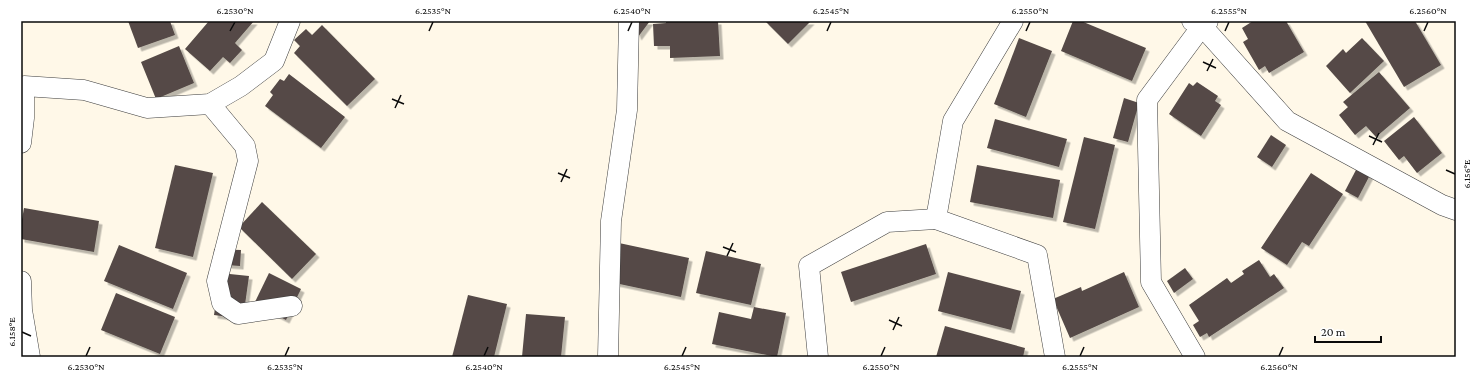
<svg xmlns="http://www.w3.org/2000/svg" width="1477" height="378" font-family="'Crimson Pro',serif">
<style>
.building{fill:#544a46;filter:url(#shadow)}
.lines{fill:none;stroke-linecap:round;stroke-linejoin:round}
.minor-casing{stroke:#3d3d3d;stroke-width:21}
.minor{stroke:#fff;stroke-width:20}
.ticks{fill:none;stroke:#0a0a0a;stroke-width:1.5}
.neatline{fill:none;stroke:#0a0a0a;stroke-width:1.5}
.ticks-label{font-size:10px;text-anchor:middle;fill:#0a0a0a}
</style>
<defs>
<filter id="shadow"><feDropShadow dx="3.5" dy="3.5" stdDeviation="0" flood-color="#0004"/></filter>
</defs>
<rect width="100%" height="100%" fill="#fff8e8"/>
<!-- building -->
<g class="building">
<path d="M128,21H170L175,35L138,48Z"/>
<path d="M209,21H254L235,43L242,50L230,63L223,57L210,71L185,49Z"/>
<path d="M632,21H650L638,37Z"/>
<path d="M666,21H718L720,56L670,58V46H654L653,24L666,23Z"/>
<path d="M765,21H811L788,44Z"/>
<path d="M1073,21H1081L1146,48L1132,81L1061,51Z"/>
<path d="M1253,21H1286L1304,52L1269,73L1265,66L1259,70L1243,42L1248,39L1242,28Z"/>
<path d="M1365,21H1415L1441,65L1404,87Z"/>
<path d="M322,25L375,79L347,106L294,53L300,46L294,40L306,29L312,35Z"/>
<path d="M1019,38L1052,51L1026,117L994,104Z"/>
<path d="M1362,38L1384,61L1350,93L1326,66L1343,49L1346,53Z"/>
<path d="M179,46L194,83L156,99L141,62Z"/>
<path d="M1379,72L1410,108L1376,137L1366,126L1355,135L1339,115L1348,107L1343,102Z"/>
<path d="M289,74L345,117L321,148L265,106L273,95L270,92L280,79L284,81Z"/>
<path d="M1197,82L1218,96L1215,101L1221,105L1201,136L1169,114L1189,83L1193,86Z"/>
<path d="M1124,98L1139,103L1128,142L1113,138Z"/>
<path d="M1414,117L1442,153L1417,173L1404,156L1399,160L1384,141Z"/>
<path d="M995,119L1067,139L1059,167L987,148Z"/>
<path d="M1271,135L1286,145L1272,167L1257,157Z"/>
<path d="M1084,137L1115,145L1095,229L1063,222Z"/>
<path d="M175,165L213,173L193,257L155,248Z"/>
<path d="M977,165L1060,180L1053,218L970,202Z"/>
<path d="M1357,168L1370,175L1358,198L1345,191Z"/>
<path d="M1311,173L1343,194L1309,246L1302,242L1287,265L1261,248Z"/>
<path d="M262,202L316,254L292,279L239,227Z"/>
<path d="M24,208L99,221L94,252L21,239V225Z"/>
<path d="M619,243L689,258L681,297L610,282Z"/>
<path d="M926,244L936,274L851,302L841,272Z"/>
<path d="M119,245L187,273L173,309L104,281Z"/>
<path d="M214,249L241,250L240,266L213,264Z"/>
<path d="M706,251L761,264L751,305L696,293Z"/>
<path d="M1259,260L1270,277L1274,274L1284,288L1209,337L1207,333L1200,337L1193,325L1199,321L1189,305L1227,278L1231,283L1244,274L1242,271Z"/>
<path d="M1185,268L1193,279L1174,293L1167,281Z"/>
<path d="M948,272L1021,291L1011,330L938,311Z"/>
<path d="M1124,272L1139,307L1070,338L1053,299L1081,287L1082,291Z"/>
<path d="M220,273L249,276L243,319L214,315Z"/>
<path d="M269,273L301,289L286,320L254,304Z"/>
<path d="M116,293L175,317L160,354L101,330Z"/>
<path d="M468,295L507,304L494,357H452Z"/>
<path d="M754,307L786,313L777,357L712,344L719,312L751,319Z"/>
<path d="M526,314L565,317L561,357H522Z"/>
<path d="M945,326L1025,348L1023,357H936Z"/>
</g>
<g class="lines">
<defs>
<g id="minor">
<path d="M1013,21L953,121L936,219L1037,255L1055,357"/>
<path d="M1192,21L1202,26L1287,121L1442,205L1456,210"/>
<path d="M210,104L245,146L248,161L217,281L222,303L238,314L292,306"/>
<path d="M21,143L24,118V86L84,90L147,108L210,104L241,86L274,61L290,21"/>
<path d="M21,281L22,310L30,357"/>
<path d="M608,357L611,221L627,110L629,21"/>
<path d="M818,357L809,266L887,222L936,219"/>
<path d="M1195,357L1151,282L1147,100L1202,26L1208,21"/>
</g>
</defs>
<!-- minor casing -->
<use href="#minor" class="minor-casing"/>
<!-- minor -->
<use href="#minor" class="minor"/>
</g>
<!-- ticks -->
<path class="ticks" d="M230,31L235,22M429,31L433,22M628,31L632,22M827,31L831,22M1026,31L1030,22M1225,31L1229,22M1424,31L1428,22M1203,62L1216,68M1207,71L1213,59M392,99L404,104M395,108L401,95M1369,136L1382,142M1373,145L1379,133M1446,170L1455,174M558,173L570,178M561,182L567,169M723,247L736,252M727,256L733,243M889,320L902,326M893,330L899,317M22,332L31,336M86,356L90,347M285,356L289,347M484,356L488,347M682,356L686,347M881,356L885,347M1080,356L1084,347M1279,356L1283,347"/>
<!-- border -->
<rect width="1477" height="378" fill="none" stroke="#ffffff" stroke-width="44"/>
<!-- scale -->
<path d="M1315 336v6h66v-6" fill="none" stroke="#0a0a0a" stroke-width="2"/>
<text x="1321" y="336" font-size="12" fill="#0a0a0a" stroke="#ffffff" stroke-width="3" paint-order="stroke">20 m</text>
<rect x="22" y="22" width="1433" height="334" class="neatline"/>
<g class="ticks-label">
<text x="235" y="14">6.2530°N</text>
<text x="433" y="14">6.2535°N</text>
<text x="632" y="14">6.2540°N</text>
<text x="831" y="14">6.2545°N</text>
<text x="1030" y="14">6.2550°N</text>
<text x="1229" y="14">6.2555°N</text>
<text x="1428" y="14">6.2560°N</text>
<text transform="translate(1466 174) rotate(-90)" y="4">6.156°E</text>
<text transform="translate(11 332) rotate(-90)" y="4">6.158°E</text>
<text x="86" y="370">6.2530°N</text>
<text x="285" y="370">6.2535°N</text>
<text x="484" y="370">6.2540°N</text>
<text x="682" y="370">6.2545°N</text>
<text x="881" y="370">6.2550°N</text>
<text x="1080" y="370">6.2555°N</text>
<text x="1279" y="370">6.2560°N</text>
</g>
</svg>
